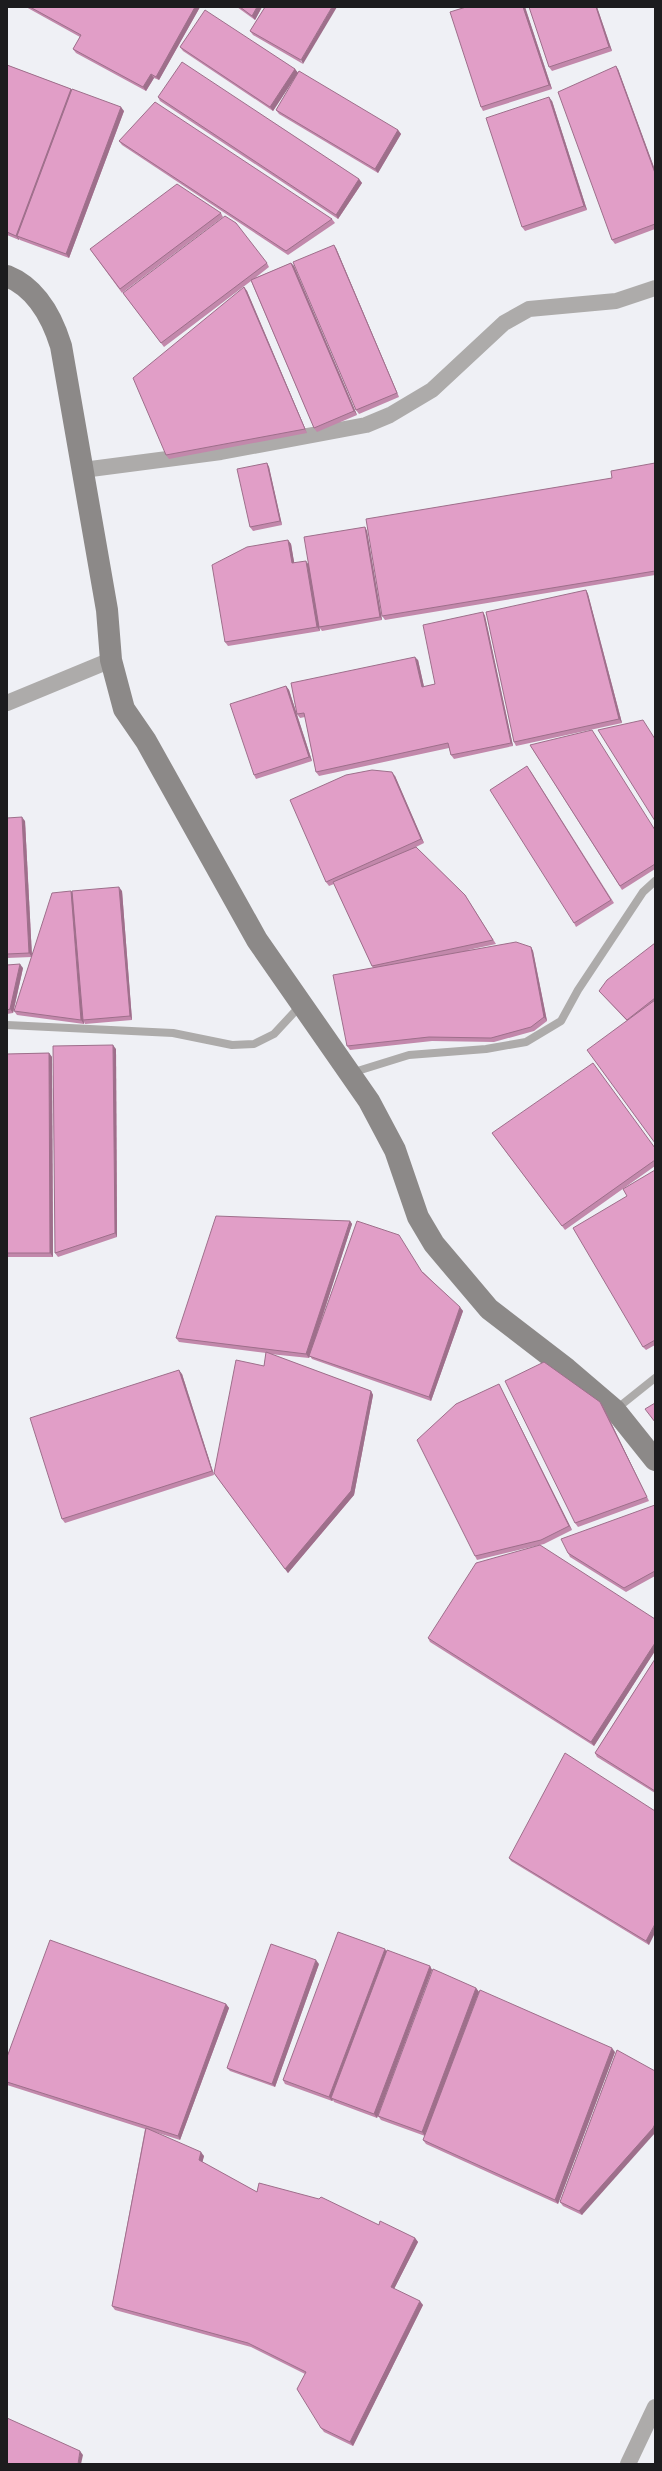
<svg xmlns="http://www.w3.org/2000/svg" width="662" height="2471" font-family="'Libre Baskerville',serif">
<style>
.lines{fill:none;stroke-linecap:round;stroke-linejoin:round}
.lane{stroke:#adabaa;stroke-width:8}
.street{stroke:#adabaa;stroke-width:16}
.secondary{stroke:#8c8988;stroke-width:22}
.wall{fill:#c288ab}
.shaded-wall{fill:#9e6f8b}
.building{fill:#e19ec7;stroke:#9e6f8b}
</style>
<rect width="100%" height="100%" fill="#eff0f5"/>
<g class="lines">
<!-- lane -->
<g class="lane">
<path d="M7,1025L173,1033L232,1045L254,1044L274,1034L300,1006"/>
<path d="M351,1073L409,1055L486,1049L526,1042L561,1021L578,990L643,892L655,881"/>
<path d="M615,1410L655,1378"/>
</g>
<!-- street -->
<g class="street">
<path d="M83,470L221,452L366,425L390,415L432,390L504,323L529,309L616,301L655,288"/>
<path d="M7,703L111,660"/>
<path d="M628,2464L655,2407"/>
</g>
<!-- secondary -->
<path class="secondary" d="M7,276C37,288 52,317 61,346L107,610L111,660L124,709L146,741L257,940L369,1101L395,1150L418,1217L434,1244L489,1309L567,1369L615,1410L655,1460"/>
</g>
<!-- wall -->
<g class="wall">
<path d="M26,7H200L159,80L154,78L146,91L76,53L73,49L80,37Z"/>
<path d="M237,7H262L255,20Z"/>
<path d="M265,7L303,64L253,35L250,31Z"/>
<path d="M525,7L552,89L483,111L481,107Z"/>
<path d="M597,7L612,51L552,71L549,67Z"/>
<path d="M180,47L295,69L298,73L273,111L183,51Z"/>
<path d="M7,65L71,89L72,90L124,111L69,258L20,240L19,239V240L7,235Z"/>
<path d="M618,69L655,170V229L615,244L612,240Z"/>
<path d="M158,97L359,179L362,183L338,219L160,101Z"/>
<path d="M552,101L587,210L525,231L522,227Z"/>
<path d="M276,110L398,130L401,134L378,173L279,114Z"/>
<path d="M119,141L332,219L335,223L288,255L122,145Z"/>
<path d="M221,213L223,217L122,293L90,249Z"/>
<path d="M336,248L399,397L359,414L356,410Z"/>
<path d="M267,263L269,267L255,278L291,263L294,266L357,415L317,432L314,428L251,281L164,347L123,293Z"/>
<path d="M244,287L247,291L307,433L169,459L166,455Z"/>
<path d="M267,463L269,467L282,525L253,531L250,527Z"/>
<path d="M655,463V575L385,620L382,616L612,478Z"/>
<path d="M365,527L367,531L382,620L322,631L319,627L320,631L228,646L225,642L288,540L291,544L294,563L308,564Z"/>
<path d="M586,590L588,594L622,723L516,746L514,742Z"/>
<path d="M483,612L485,616L513,746L454,759L451,755L449,748L319,776L316,772L305,717L300,718L297,714L418,660L424,687L435,684Z"/>
<path d="M286,686L289,690L312,761L256,779L254,775Z"/>
<path d="M530,745L655,830V869L622,890Z"/>
<path d="M530,770L614,903L576,927L574,923Z"/>
<path d="M395,776L424,843L416,847L465,895L496,944L468,950L531,947L533,951L547,1021L534,1031L494,1042L432,1041L350,1050L347,1046L373,968L334,884L329,886L326,882Z"/>
<path d="M7,818L25,821L32,957L7,958Z"/>
<path d="M71,891L72,893L122,891L132,1020L85,1024L84,1022V1024L17,1015L14,1011Z"/>
<path d="M655,943V1143L627,1021L602,994L599,991Z"/>
<path d="M7,965L23,968L13,1013L7,1014Z"/>
<path d="M116,1049L117,1237L58,1257L55,1253Z"/>
<path d="M49,1053L52,1057L53,1257H7V1054Z"/>
<path d="M492,1133L655,1148V1166L565,1230Z"/>
<path d="M655,1170V1345L646,1350L643,1347L627,1196Z"/>
<path d="M350,1221L352,1224L317,1334L423,1272L463,1311L431,1401L312,1359L310,1356L309,1358L270,1354L371,1391L373,1395L354,1495L288,1573L214,1473L264,1366L266,1353L179,1342L176,1338Z"/>
<path d="M182,1374L214,1475L65,1523L62,1519Z"/>
<path d="M499,1384L572,1530L544,1544L477,1560L475,1556Z"/>
<path d="M600,1402L603,1406L649,1501L578,1527L575,1523Z"/>
<path d="M655,1505V1576L626,1592L570,1557L568,1553Z"/>
<path d="M655,1619V1651L594,1746L430,1642L428,1638Z"/>
<path d="M655,1659V1793L597,1757L595,1753Z"/>
<path d="M655,1811L649,1945L511,1861L509,1858Z"/>
<path d="M385,1949L386,1951L430,1966L432,1970L377,2118L334,2102L333,2100L332,2101L285,2084L283,2080Z"/>
<path d="M319,1964L275,2087L230,2071L227,2068Z"/>
<path d="M476,1988L479,1992L425,2136L381,2120L378,2116Z"/>
<path d="M226,2004L229,2008L180,2140L155,2132L204,2156L202,2162L257,2192L379,2225L415,2238L418,2242L394,2289L423,2305L353,2446L324,2432L321,2428L305,2374L251,2347L115,2310L112,2306L145,2129L7,2085V2057Z"/>
<path d="M615,2052L558,2204L426,2144L423,2140Z"/>
<path d="M655,2071L582,2215L563,2206L560,2202Z"/>
</g>
<!-- shaded-wall -->
<g class="shaded-wall">
<path d="M195,7H200L159,80L156,77Z"/>
<path d="M257,7H262L255,20L252,16Z"/>
<path d="M332,7H337L303,64L301,60Z"/>
<path d="M523,7H525L552,89L549,85Z"/>
<path d="M596,7H597L612,51L609,47Z"/>
<path d="M616,66L618,69L655,170V173Z"/>
<path d="M295,69L298,73L273,111L270,107Z"/>
<path d="M151,74L154,78L146,91L143,87Z"/>
<path d="M71,89L74,93L17,236L19,239V240L16,236Z"/>
<path d="M549,97L552,101L587,210L584,206Z"/>
<path d="M121,107L124,111L69,258L66,254Z"/>
<path d="M398,130L401,134L378,173L375,169Z"/>
<path d="M359,179L362,183L338,219L336,215Z"/>
<path d="M334,245L336,248L399,397L397,393Z"/>
<path d="M291,263L294,266L357,415L354,411Z"/>
<path d="M244,287L247,291L307,433L305,429Z"/>
<path d="M267,463L269,467L282,525L280,521Z"/>
<path d="M365,527L367,531L382,620L380,617Z"/>
<path d="M288,540L291,544L295,567L292,563Z"/>
<path d="M306,561L309,565L320,631L317,627Z"/>
<path d="M586,590L588,594L622,723L619,719Z"/>
<path d="M483,612L485,616L513,746L511,743Z"/>
<path d="M415,657L418,660L425,691L422,687Z"/>
<path d="M286,686L289,690L312,761L309,757Z"/>
<path d="M392,772L395,776L424,843L421,839Z"/>
<path d="M22,817L25,821L32,957L29,953Z"/>
<path d="M119,887L122,891L132,1020L130,1016Z"/>
<path d="M71,891L74,895L83,1020L84,1022V1024L81,1020Z"/>
<path d="M531,947L533,951L547,1021L544,1017Z"/>
<path d="M20,964L23,968L13,1013L10,1009Z"/>
<path d="M113,1045L116,1049L117,1237L115,1233Z"/>
<path d="M49,1053L52,1057L53,1257L50,1253Z"/>
<path d="M350,1221L352,1224L309,1358L306,1354Z"/>
<path d="M460,1307L463,1311L431,1401L429,1397Z"/>
<path d="M179,1370L182,1374L214,1475L212,1471Z"/>
<path d="M499,1384L572,1530L569,1526Z"/>
<path d="M371,1391L373,1395L354,1495L288,1573L285,1569Z"/>
<path d="M600,1402L603,1406L649,1501L647,1497Z"/>
<path d="M655,1643V1651L594,1746L591,1742Z"/>
<path d="M655,1924V1933L649,1945L646,1941Z"/>
<path d="M385,1949L387,1953L331,2098L333,2100L332,2101L329,2097Z"/>
<path d="M316,1960L319,1964L275,2087L272,2084Z"/>
<path d="M430,1966L432,1970L377,2118L374,2114Z"/>
<path d="M476,1988L479,1992L425,2136L422,2132Z"/>
<path d="M226,2004L229,2008L180,2140L178,2136Z"/>
<path d="M612,2048L615,2052L558,2204L555,2200Z"/>
<path d="M655,2124V2133L582,2215L579,2211Z"/>
<path d="M201,2152L204,2156L202,2164L199,2160Z"/>
<path d="M415,2238L418,2242L393,2291L391,2287Z"/>
<path d="M420,2301L423,2305L353,2446L350,2442Z"/>
<path d="M80,2451L83,2455L81,2464H78Z"/>
</g>
<!-- building -->
<g class="building">
<path d="M30,7H195L156,77L151,74L143,87L73,49L81,35Z"/>
<path d="M240,7H257L252,16Z"/>
<path d="M265,7H332L301,60L250,31Z"/>
<path d="M466,7H523L549,85L481,107L450,12Z"/>
<path d="M529,7H596L609,47L549,67Z"/>
<path d="M205,10L295,69L270,107L180,47Z"/>
<path d="M182,62L359,179L336,215L158,97Z"/>
<path d="M7,65L71,89L16,236L7,232Z"/>
<path d="M616,66L655,173V224L612,240L558,92Z"/>
<path d="M299,71L398,130L375,169L276,110Z"/>
<path d="M72,89L121,107L66,254L17,236Z"/>
<path d="M549,97L584,206L522,227L486,118Z"/>
<path d="M155,102L332,219L286,251L119,141Z"/>
<path d="M177,184L221,213L120,289L90,249Z"/>
<path d="M225,216L236,223L267,263L161,343L123,293Z"/>
<path d="M334,245L397,393L356,410L293,262Z"/>
<path d="M291,263L354,411L314,428L251,280Z"/>
<path d="M244,287L305,429L166,455L133,378Z"/>
<path d="M267,463L280,521L250,527L237,469Z"/>
<path d="M655,463V571L382,616L366,519L612,478L611,471Z"/>
<path d="M365,527L380,617L319,627L304,537Z"/>
<path d="M288,540L292,563L306,561L317,627L225,642L212,565L247,547Z"/>
<path d="M586,590L619,719L514,742L486,612Z"/>
<path d="M483,612L511,743L451,755L448,743L316,772L304,713L297,714L291,683L415,657L422,687L435,684L423,625Z"/>
<path d="M286,686L309,757L254,775L230,704Z"/>
<path d="M643,720L655,739V821L598,730Z"/>
<path d="M592,730L655,830V864L620,886L530,745Z"/>
<path d="M527,766L611,900L574,923L490,790Z"/>
<path d="M372,770L392,772L421,839L326,882L290,800L346,775Z"/>
<path d="M22,817L29,953L7,954V818Z"/>
<path d="M416,847L465,895L493,940L372,966L333,882Z"/>
<path d="M119,887L130,1016L83,1020L72,891Z"/>
<path d="M71,891L81,1020L14,1011L52,893Z"/>
<path d="M516,942L531,947L544,1017L531,1027L491,1038L429,1037L347,1046L333,975Z"/>
<path d="M655,943V998L627,1020L599,991L607,980Z"/>
<path d="M20,964L10,1009L7,1010V965Z"/>
<path d="M655,1000V1143L587,1050Z"/>
<path d="M113,1045L115,1233L55,1253L53,1046Z"/>
<path d="M49,1053L50,1253H7V1054Z"/>
<path d="M593,1063L655,1148V1160L562,1226L492,1133Z"/>
<path d="M655,1170V1340L643,1347L573,1228L627,1196L623,1189Z"/>
<path d="M216,1216L350,1221L306,1354L176,1338Z"/>
<path d="M357,1221L399,1235L422,1272L460,1307L429,1397L309,1356Z"/>
<path d="M266,1352L371,1391L351,1491L285,1569L214,1473L236,1360L264,1366Z"/>
<path d="M544,1362L600,1402L647,1497L575,1523L505,1381Z"/>
<path d="M179,1370L212,1471L62,1519L30,1418Z"/>
<path d="M499,1384L569,1526L541,1540L475,1556L417,1440L456,1404Z"/>
<path d="M655,1403V1422L645,1409Z"/>
<path d="M655,1505V1571L624,1588L568,1553L561,1539Z"/>
<path d="M540,1545L655,1619V1643L591,1742L428,1638L476,1563Z"/>
<path d="M655,1659V1791L595,1753Z"/>
<path d="M565,1753L655,1811V1924L646,1941L509,1858Z"/>
<path d="M338,1932L385,1949L329,2097L283,2080Z"/>
<path d="M50,1940L226,2004L178,2136L7,2082V2057Z"/>
<path d="M271,1944L316,1960L272,2084L227,2068Z"/>
<path d="M387,1950L430,1966L374,2114L331,2098Z"/>
<path d="M433,1969L476,1988L422,2132L378,2116Z"/>
<path d="M480,1990L612,2048L555,2200L423,2140Z"/>
<path d="M617,2050L655,2071V2124L653,2128L579,2211L560,2202Z"/>
<path d="M146,2128L201,2152L199,2160L257,2192L259,2183L319,2199L321,2197L379,2225L380,2221L415,2238L391,2287L420,2301L350,2442L321,2428L297,2389L306,2372L248,2343L112,2306Z"/>
<path d="M7,2418L80,2451L78,2464H7Z"/>
</g>
<!-- border -->
<rect width="662" height="2471" fill="none" stroke="#1c1c1e" stroke-width="16"/>
</svg>
